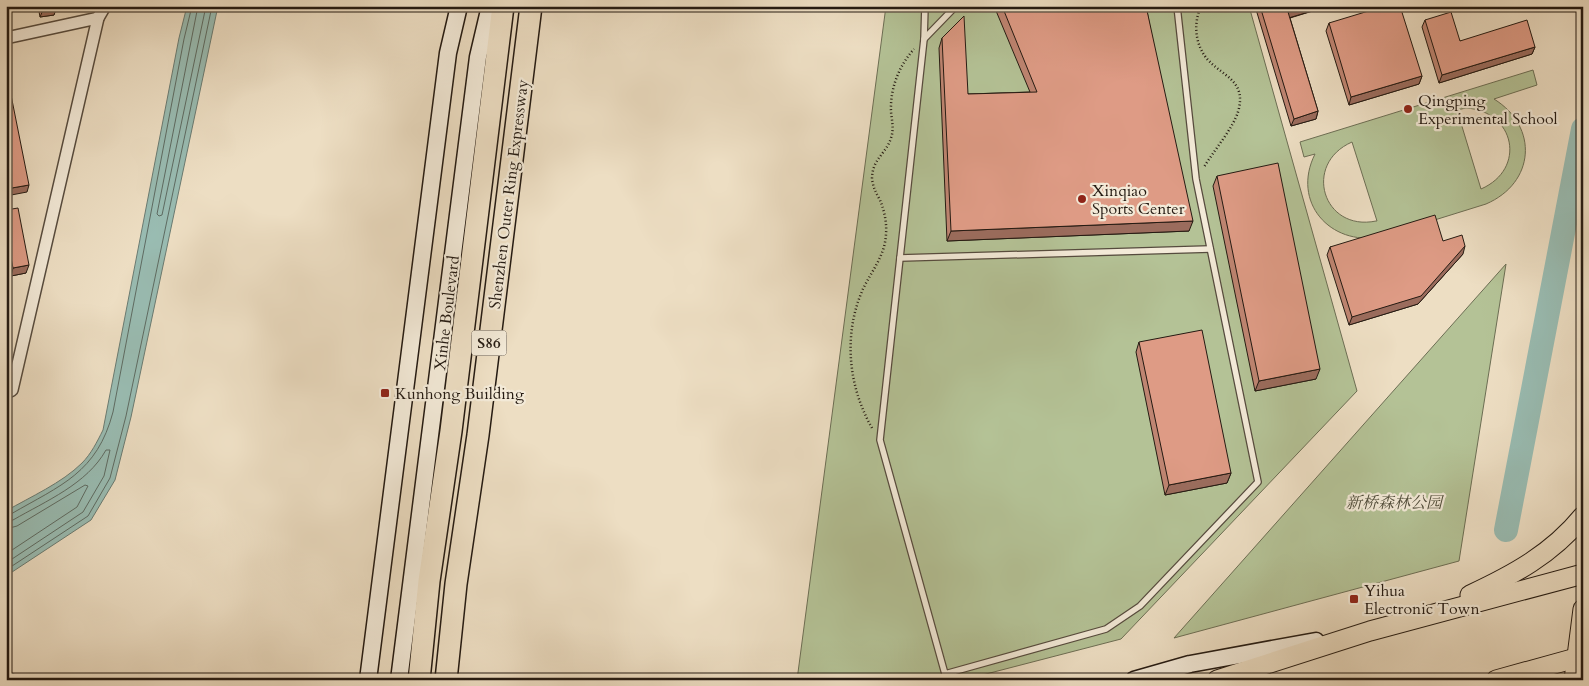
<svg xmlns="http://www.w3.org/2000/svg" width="1589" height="686" font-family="Cardo,'Noto Serif SC',serif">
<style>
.green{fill:#b4c296;stroke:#6c6e54;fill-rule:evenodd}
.water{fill:#99bcb2;stroke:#6a7b72}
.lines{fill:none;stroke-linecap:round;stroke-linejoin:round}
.shore{stroke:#5e6b62;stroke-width:1}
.river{stroke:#99bcb2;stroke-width:24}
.lane-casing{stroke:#564b3e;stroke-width:8}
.street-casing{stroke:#564b3e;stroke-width:14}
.secondary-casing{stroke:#241a12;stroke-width:19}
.primary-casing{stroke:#241a12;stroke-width:21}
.highway-casing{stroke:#241a12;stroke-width:24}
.path{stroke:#241a12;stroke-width:2.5;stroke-dasharray:1 2.5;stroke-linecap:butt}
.lane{stroke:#f3ead8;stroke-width:5.5}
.street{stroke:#f3ead8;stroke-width:11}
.secondary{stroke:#f3ead8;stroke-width:16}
.primary{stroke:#eddec3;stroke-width:19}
.highway{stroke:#eddec3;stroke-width:21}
.wall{fill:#bf8572;stroke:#241a12}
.shaded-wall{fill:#9b6c5d;stroke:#241a12}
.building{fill:#de9b85;stroke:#241a12}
.poi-dot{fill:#8f2418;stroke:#f3ead8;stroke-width:2}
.labels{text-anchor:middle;stroke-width:4.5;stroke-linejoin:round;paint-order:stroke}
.shield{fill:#f3ead8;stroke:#62584d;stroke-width:1}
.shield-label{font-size:15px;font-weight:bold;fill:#241a12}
.poi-label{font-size:16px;fill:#241a12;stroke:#f3ead8;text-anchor:start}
.street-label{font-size:16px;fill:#241a12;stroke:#f3ead8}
.park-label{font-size:16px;font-style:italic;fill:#4f4c3a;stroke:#f3ead8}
</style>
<rect width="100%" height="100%" fill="#eddec3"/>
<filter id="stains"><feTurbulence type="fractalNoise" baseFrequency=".004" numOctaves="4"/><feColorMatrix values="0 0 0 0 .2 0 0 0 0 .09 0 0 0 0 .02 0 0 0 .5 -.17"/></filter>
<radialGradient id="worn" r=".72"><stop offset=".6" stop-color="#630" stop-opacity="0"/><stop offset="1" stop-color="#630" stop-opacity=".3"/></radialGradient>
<!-- green -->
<g class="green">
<path d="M886,6H1249L1357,391L1121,639L963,680H797Z"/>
<path d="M1533,70L1537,85L1494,99C1539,127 1535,183 1486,204L1380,237C1330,246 1291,202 1315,154L1304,157L1300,142ZM1466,108C1515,111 1527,169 1481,189L1457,110ZM1352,142L1377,221H1376C1323,232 1302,164 1352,142Z"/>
<path d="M1506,264L1459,561L1174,638Z"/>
</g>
<!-- water -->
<g class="water">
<path d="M187,6H218L131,417L115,480L91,520L6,576V511C30,497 62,483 82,463C91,454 97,442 103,430L179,38Z"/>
<path d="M6,671L29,680H6Z"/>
</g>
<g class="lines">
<!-- shore -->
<g class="shore">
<path d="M198,6L157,214L159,216L162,215L206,6"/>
<path d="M6,515L11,514C61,485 97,473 113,412L184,39L192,6"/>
<path d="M6,521L13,520C46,501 87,484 106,450H110L104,476L83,512L6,563"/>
<path d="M6,529L17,526L85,485L88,486L77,507L6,554"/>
<path d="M6,570L88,516L110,478L126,416L212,6"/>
</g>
<!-- river -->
<path class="river" d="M1506,530L1583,129"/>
<defs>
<g id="lane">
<path d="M956,6L924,39L880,440L945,674L1106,629L1140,606L1258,482L1196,179L1177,6"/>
<path d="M924,39L925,6"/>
<path d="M900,258L1210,249"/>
</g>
<g id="street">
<path d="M6,38L98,18"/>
<path d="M6,359L11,386"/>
<path d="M6,393L12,390L98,18L105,6"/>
</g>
<g id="secondary">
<path d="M368,680L448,53L459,6"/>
<path d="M399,680L478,57L490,6"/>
<path d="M1134,680L1190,664L1316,641"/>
</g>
<g id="primary">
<path d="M1470,595C1513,575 1552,554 1583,516"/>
<path d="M1217,680L1370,631L1583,574"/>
<path d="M1496,680L1583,656"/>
<path d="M1574,680L1583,609"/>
</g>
<g id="highway">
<path d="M419,680L429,581L451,431L503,6"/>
<path d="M446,680L456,584L478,435L531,6"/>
</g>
</defs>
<!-- lane casing -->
<use href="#lane" class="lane-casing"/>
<!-- street casing -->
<use href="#street" class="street-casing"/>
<!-- secondary casing -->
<use href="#secondary" class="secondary-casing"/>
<!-- primary casing -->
<use href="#primary" class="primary-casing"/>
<!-- highway casing -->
<use href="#highway" class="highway-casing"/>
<!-- path -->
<g class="path">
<path d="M1201,6C1193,24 1195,45 1208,60C1224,77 1247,81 1238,112C1233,128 1213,152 1204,167"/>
<path d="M872,428C848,386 843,334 863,289C872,270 885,256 886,234C887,222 884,210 880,200C876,193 873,187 872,179C872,159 886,154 891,138C894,130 892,121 891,112C890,88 899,66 914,49"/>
</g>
<!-- lane -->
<use href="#lane" class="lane"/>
<!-- street -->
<use href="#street" class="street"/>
<!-- secondary -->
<use href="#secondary" class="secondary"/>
<!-- primary -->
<use href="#primary" class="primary"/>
<!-- highway -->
<use href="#highway" class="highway"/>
</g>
<!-- wall -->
<g class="wall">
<path d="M38,6H56L54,15L40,17Z"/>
<path d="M994,6H1146L1189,231L947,241L939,48L942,38L968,94L1030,92Z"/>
<path d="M1255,6H1329L1290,18L1318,111L1316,119L1291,126Z"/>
<path d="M1425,20L1460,41L1535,47L1532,54L1439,83L1422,27Z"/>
<path d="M1329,23L1422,76L1419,84L1349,105L1326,31Z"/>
<path d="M1217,176L1316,379L1255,391L1213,186Z"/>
<path d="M6,210L26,273L11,276L6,254Z"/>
<path d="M1443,241L1463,254L1418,304L1349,325L1327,255L1330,247Z"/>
<path d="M1139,342L1231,473L1227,483L1165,495L1136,352Z"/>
</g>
<!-- shaded-wall -->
<g class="shaded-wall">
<path d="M1307,6H1329L1285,19L1288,12Z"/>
<path d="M57,7L54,15L40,17L43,10Z"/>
<path d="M1535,47L1532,54L1439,83L1442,75Z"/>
<path d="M1422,76L1419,84L1349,105L1351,97Z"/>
<path d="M1318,111L1316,119L1291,126L1294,119Z"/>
<path d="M29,185L27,192L6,196V189Z"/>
<path d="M1193,221L1189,231L947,241L951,231Z"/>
<path d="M1465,246L1463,254L1418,304L1349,325L1352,317Z"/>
<path d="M29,265L26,273L11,276L13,268Z"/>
<path d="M1320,369L1316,379L1255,391L1259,381Z"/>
<path d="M1231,473L1227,483L1165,495L1169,485Z"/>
</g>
<!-- building -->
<g class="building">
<path d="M42,6H56L57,7L43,10Z"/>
<path d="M1002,6H1146L1193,221L951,231L942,38L964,16L968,94L1037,92Z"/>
<path d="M1260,6H1307L1288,12L1318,111L1294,119Z"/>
<path d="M1385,6H1400L1422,76L1351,97L1329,23Z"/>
<path d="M1451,12L1460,41L1527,20L1535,47L1442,75L1425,20Z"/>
<path d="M6,70L29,185L6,189Z"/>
<path d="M1278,163L1320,369L1259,381L1217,176Z"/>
<path d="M18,208L29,265L13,268L6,233V210Z"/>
<path d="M1435,215L1443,241L1462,235L1465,246L1421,296L1352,317L1330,247Z"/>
<path d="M1202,330L1231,473L1169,485L1139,342Z"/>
</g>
<!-- markers -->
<g class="poi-dot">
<circle cx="1408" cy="109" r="5"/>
<circle cx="1082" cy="199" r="5"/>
<rect x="380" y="388" width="10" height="10" rx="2.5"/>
<rect x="1349" y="594" width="10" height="10" rx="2.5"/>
</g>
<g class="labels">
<!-- shield labels -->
<rect class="shield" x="471.5" y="330.5" width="35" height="25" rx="4"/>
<g class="shield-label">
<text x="489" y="348">S86</text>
</g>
<!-- poi labels -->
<g class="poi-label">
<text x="1418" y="106">Qingping<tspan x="1418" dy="18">Experimental School</tspan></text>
<text x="1092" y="196">Xinqiao<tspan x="1092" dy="18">Sports Center</tspan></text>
<text x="395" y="399">Kunhong Building</text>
<text x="1364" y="596">Yihua<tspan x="1364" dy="18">Electronic Town</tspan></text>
</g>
<!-- street labels -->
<g class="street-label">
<text transform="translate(508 194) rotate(-83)" y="6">Shenzhen Outer Ring Expressway</text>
<text transform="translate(446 313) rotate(-83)" y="6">Xinhe Boulevard</text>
</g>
<!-- park labels -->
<g class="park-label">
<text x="1394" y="508">新桥森林公园</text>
</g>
</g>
<!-- margin -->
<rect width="1589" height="686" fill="none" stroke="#eddec3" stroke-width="25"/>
<rect x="8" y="8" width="1574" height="671" fill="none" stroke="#241a12" stroke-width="2.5"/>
<rect x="12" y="12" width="1564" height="661" fill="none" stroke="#241a12"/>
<rect width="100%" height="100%" filter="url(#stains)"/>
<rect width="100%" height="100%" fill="url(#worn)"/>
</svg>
